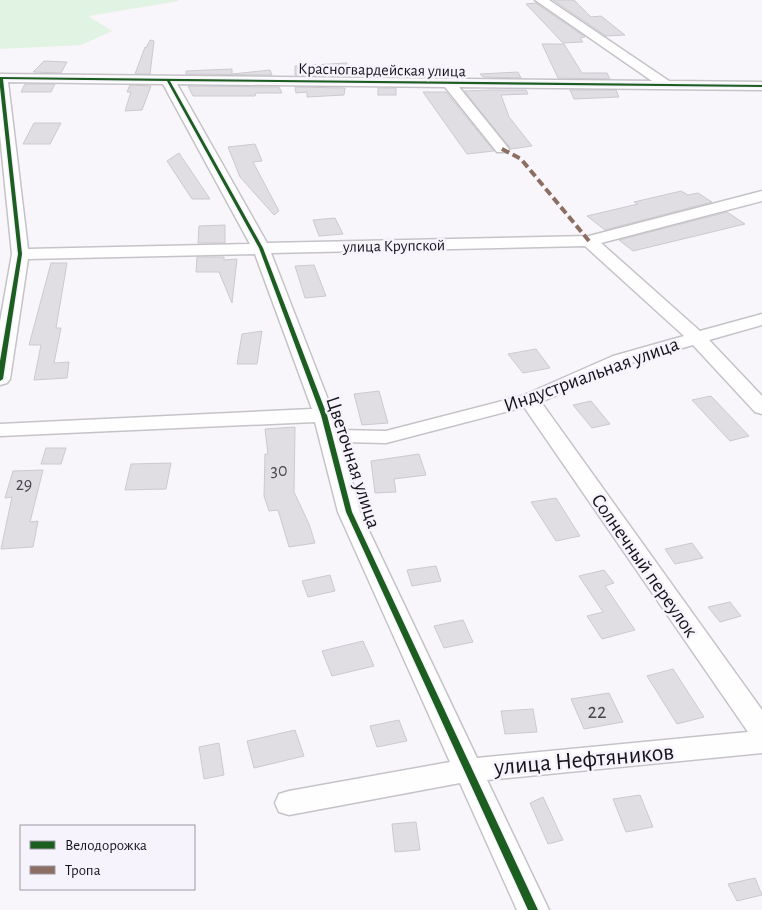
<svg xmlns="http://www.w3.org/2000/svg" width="762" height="910" font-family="'Alegreya Sans',sans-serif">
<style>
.green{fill:#e1f3e2}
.building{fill:#e0dee3;stroke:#cccad0}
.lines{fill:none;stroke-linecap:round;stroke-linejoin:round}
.street-casing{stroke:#c5c3c8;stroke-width:3}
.street{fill:#fefefe;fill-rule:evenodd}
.quiet-far1{stroke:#8d6e63;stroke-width:3;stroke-dasharray:6 3;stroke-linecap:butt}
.quiet{stroke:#8d6e63;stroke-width:4;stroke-dasharray:8 4;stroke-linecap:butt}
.cycleway-casing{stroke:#f7f3fd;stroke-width:3}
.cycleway{fill:#1b5e20;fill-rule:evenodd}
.labels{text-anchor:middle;stroke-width:5;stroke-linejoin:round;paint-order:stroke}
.far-street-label{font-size:16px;fill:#161419;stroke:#f7f3fd}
.number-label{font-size:18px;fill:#4a484e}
.street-label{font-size:20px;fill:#161419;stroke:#f7f3fd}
.near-number-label{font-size:21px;fill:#4a484e}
.near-street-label{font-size:24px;fill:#161419;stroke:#f7f3fd}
</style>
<rect width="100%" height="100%" fill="#f8f5fb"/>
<!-- green -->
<path class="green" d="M0,0H178L179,1L88,16L112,31L81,45L0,49Z"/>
<!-- building -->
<g class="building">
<path d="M553,0H574L591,17L601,16L625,35L606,36Z"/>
<path d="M536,3L585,37L580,38L583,42L563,43L526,4Z"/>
<path d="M150,40L154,41L150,74H135L145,47L146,48Z"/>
<path d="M542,44H564L582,73H607L610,79L558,78Z"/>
<path d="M44,61L67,62L61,73L33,72Z"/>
<path d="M347,63L346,76L295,75V66Z"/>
<path d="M232,69V74L270,70L272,75L186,74V71Z"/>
<path d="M518,72L521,78L483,77L480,74Z"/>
<path d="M25,84H55L51,92H21Z"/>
<path d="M130,85L151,86L142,110L125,111L131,92H127Z"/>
<path d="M188,86L279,87L282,93H256L255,96H193Z"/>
<path d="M295,87L345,88L344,95L307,97V92L296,93Z"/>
<rect x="378" y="88" width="18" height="7"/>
<path d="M491,90H526L528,94L501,95L509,117L532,146L511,149L464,91Z"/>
<path d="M570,90H616L619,97L574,99Z"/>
<path d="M423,92H446L494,151L467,154Z"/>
<path d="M34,123H61L50,144H23Z"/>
<path d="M255,144L262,161L253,162L279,211L274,215L240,177L228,147Z"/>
<path d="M179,153L210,199H192L167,161Z"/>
<path d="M681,191L688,195L698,193L712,202L605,230L587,216L638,204L634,202Z"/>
<path d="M727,212L745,224L633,251L619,240Z"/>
<path d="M335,218L343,234L319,236L313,220Z"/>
<path d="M225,225V243H198L199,226Z"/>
<path d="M197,257H224V260L237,259L232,303L219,272H196Z"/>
<path d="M51,263H67L56,328H61L54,363L69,362L67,378L34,380L41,345H29Z"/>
<path d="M314,265L326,296L305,298L295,266Z"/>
<path d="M262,331L257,364H237L242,334Z"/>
<path d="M536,349L550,368L523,373L508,354Z"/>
<path d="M379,391L388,423L362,425L354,394Z"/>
<path d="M711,396L749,436L730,441L692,400Z"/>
<path d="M591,401L610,424L592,428L573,405Z"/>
<path d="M295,427L294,492L309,524L315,543L289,547L278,510L269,511L264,496L265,454H268L265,429Z"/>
<path d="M46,448H66L61,464H41Z"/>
<path d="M419,454L426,475L394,479L396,492L375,493L371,461Z"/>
<path d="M171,463L166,489L125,490L131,464Z"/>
<path d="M43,470L30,522L38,521L33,547L1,549L12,497L5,498L13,471Z"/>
<path d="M556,498L580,536L556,541L531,502Z"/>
<path d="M692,543L703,558L675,564L665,549Z"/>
<path d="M436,566L441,581L412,586L407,570Z"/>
<path d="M604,570L614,583L605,586L635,630L602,639L587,616L603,612L579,576Z"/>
<path d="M330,575L335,591L308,597L302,581Z"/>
<path d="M730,602L741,616L720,622L708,607Z"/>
<path d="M463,620L473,642L444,648L434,626Z"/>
<path d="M363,641L374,666L332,676L322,651Z"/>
<path d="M673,669L704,717L677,724L647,676Z"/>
<path d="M609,693L623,722L584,729L571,699Z"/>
<path d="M533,709L537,732L505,734L501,711Z"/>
<path d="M399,720L407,741L377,747L370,726Z"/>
<path d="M295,730L304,756L254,768L247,741Z"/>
<path d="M219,743L224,775L204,779L199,747Z"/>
<path d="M640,795L653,827L626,832L613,799Z"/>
<path d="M543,797L563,840L548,844L530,803Z"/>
<path d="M416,822L420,850L395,852L392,824Z"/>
<path d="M755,878L762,895L737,901L728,884Z"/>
</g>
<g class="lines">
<defs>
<path id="street" d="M535,0H549L669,81L762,82V90L459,87L509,149L507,152H497L445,87L177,84L267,243L589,236L762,191V201L601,243L700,331L762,314V325L709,340L762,396V414L755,412L693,345L627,364L541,402L762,710V753L487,780L549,910H517L460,783L289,815L279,812L275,803L279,794L289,791L450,762L338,512L315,422L0,436V424L312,409L255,254L28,259L10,379L7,383L0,385V322L12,254L0,135V74L652,81ZM8,82L163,84L250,244L28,249ZM585,246L684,336L613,356L522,396L386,431L338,430L334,415L271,253ZM524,407L748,732L477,758L360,512L342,442L386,443Z"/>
</defs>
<!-- street casing -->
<use href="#street" class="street-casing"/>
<!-- street -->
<use href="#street" class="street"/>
<!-- quiet-far1 -->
<path class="quiet-far1" d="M502,149L504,150"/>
<!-- quiet -->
<path class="quiet" d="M502,149L521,159L589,241"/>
<defs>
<path id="cycleway" d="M0,77L762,85V87L170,81L263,248L327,415L352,512L538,910H528L346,512L321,415L259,248L167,81L3,79L22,254L3,379L0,381V361L18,254L0,87Z"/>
</defs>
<!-- cycleway casing -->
<use href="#cycleway" class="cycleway-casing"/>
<!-- cycleway -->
<use href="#cycleway" class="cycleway"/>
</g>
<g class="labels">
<!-- far-street labels -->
<g class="far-street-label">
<text transform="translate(382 69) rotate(1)" y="6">Красногвардейская улица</text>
<text transform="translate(394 245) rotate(-1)" y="6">улица Крупской</text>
</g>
<!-- number labels -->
<g class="number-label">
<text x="279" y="476">30</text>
<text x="24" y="490">29</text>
</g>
<!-- street labels -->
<g class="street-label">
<text transform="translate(591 374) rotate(-20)" y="7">Индустриальная улица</text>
<text transform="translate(354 462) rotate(72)" y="7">Цветочная улица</text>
<text transform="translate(645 565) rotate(55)" y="7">Солнечный переулок</text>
</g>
<!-- near-number labels -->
<g class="near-number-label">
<text x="597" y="718">22</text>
</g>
<!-- near-street labels -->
<g class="near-street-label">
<text transform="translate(584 759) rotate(-5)" y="8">улица Нефтяников</text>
</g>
</g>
<!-- legend -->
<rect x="20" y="825" width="175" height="65" fill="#f7f3fd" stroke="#9d9aa2"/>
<rect x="30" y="841" width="25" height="8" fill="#1b5e20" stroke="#9d9aa2"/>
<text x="65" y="850" font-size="15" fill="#161419">Велодорожка</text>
<rect x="30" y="866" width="25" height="8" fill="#8d6e63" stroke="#9d9aa2"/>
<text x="65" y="875" font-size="15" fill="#161419">Тропа</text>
</svg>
